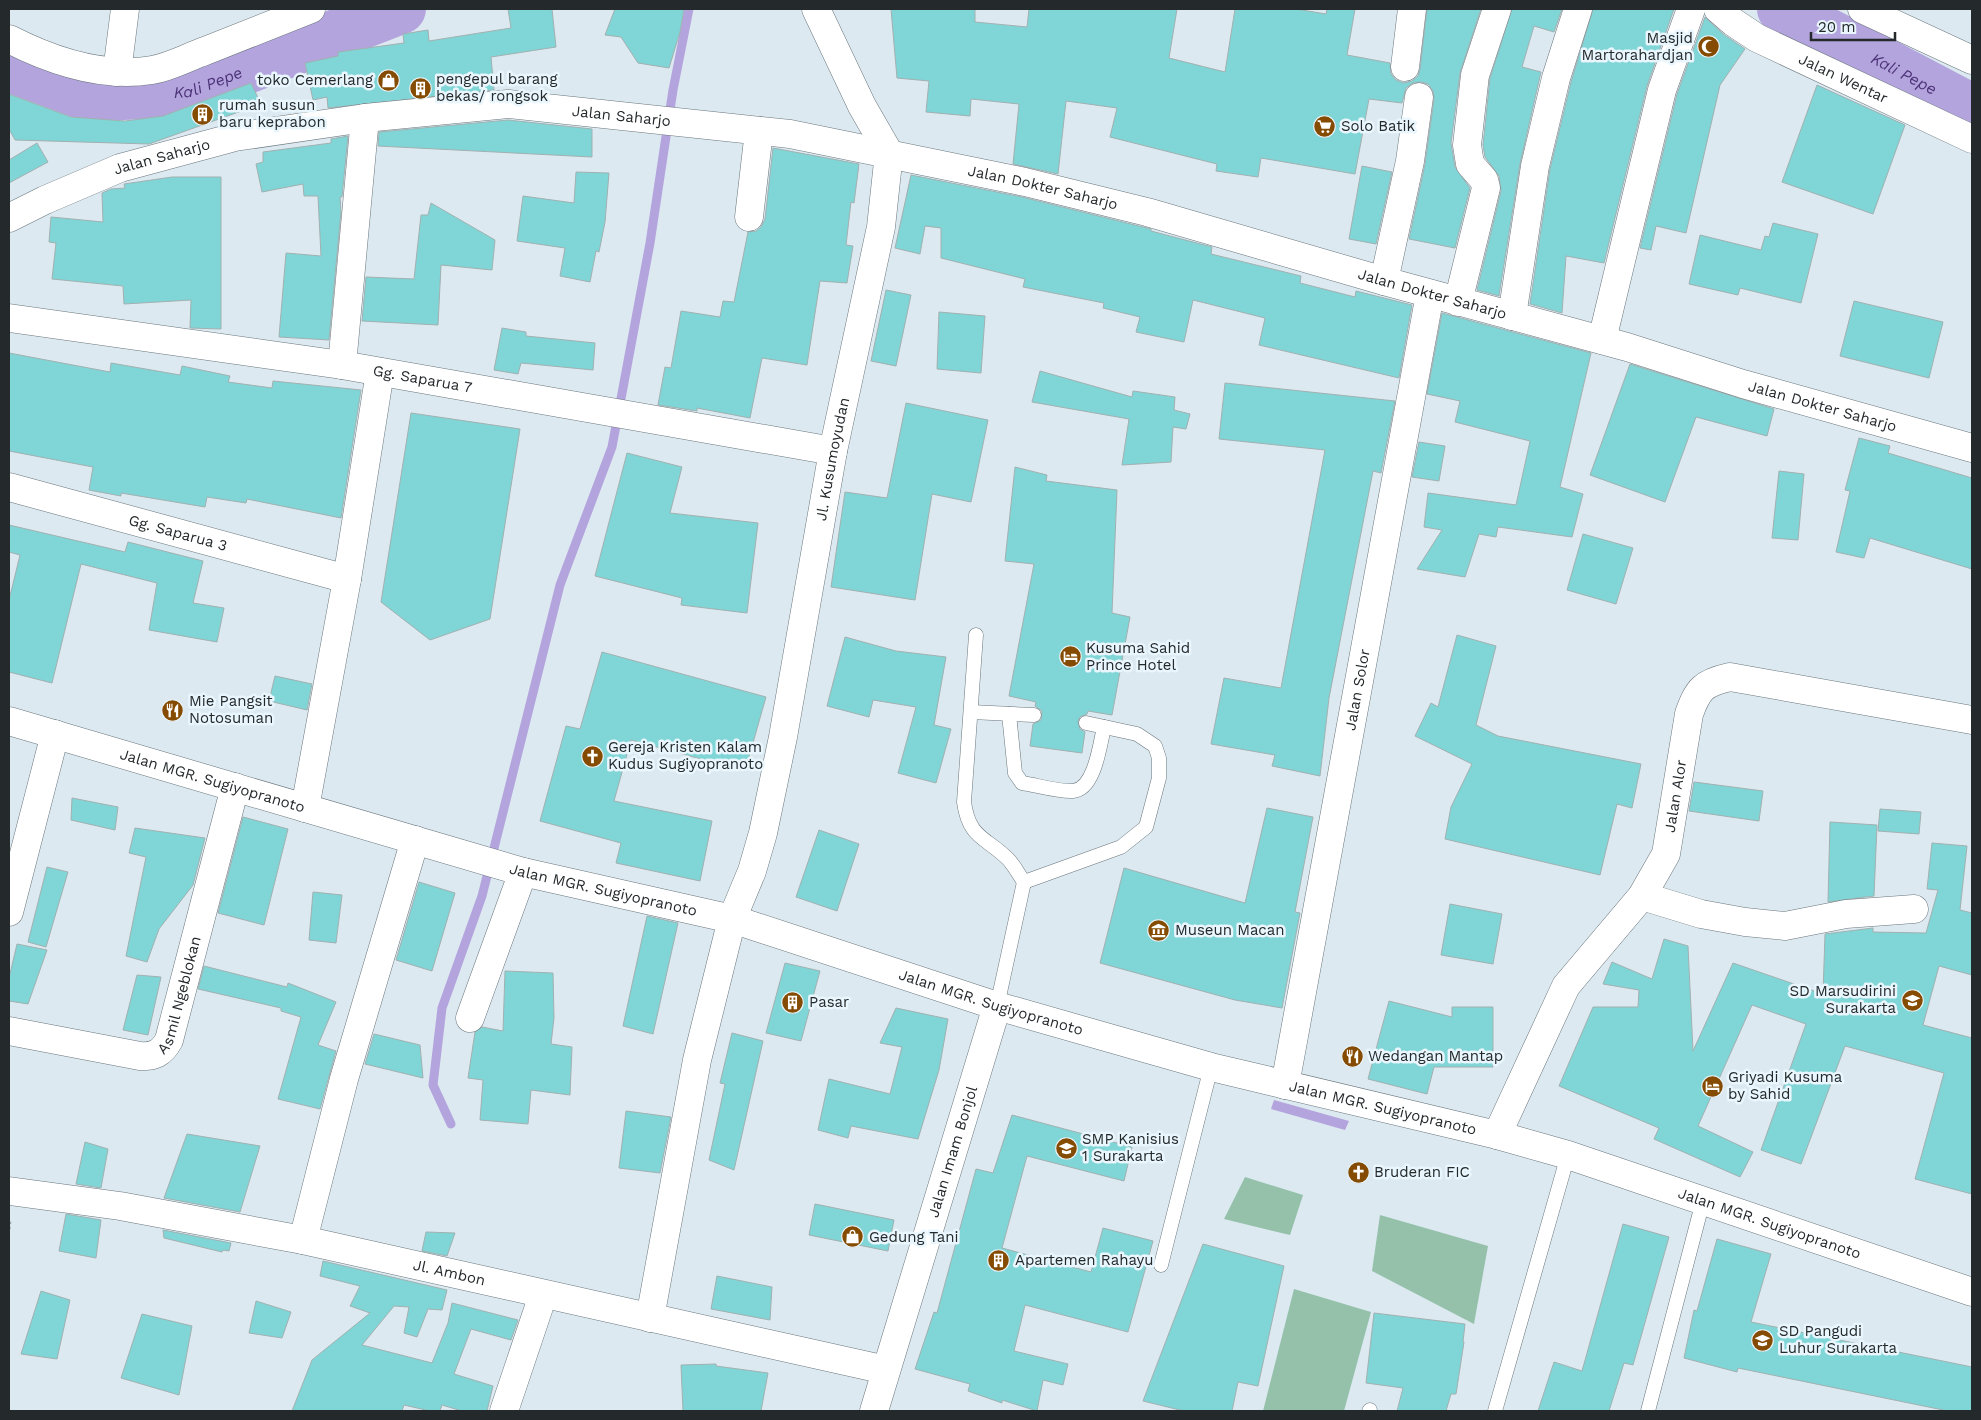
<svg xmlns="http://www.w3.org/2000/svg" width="1981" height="1420" font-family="'Work Sans',sans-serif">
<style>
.green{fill:#95c1ab}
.water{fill:#b4a4dd}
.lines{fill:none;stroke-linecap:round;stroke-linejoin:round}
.stream{stroke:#b4a4dd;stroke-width:9}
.river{stroke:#b4a4dd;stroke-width:50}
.building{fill:#80d5d6;stroke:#a1b1b1}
.lane-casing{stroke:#6a767d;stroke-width:15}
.street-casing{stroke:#6a767d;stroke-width:29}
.secondary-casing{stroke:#6a767d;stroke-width:29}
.path{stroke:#9ba5ab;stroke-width:3;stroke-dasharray:2.5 2.5;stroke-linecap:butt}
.lane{stroke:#fff;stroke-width:14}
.street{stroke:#fff;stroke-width:28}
.secondary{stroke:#fff;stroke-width:28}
.labels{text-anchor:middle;stroke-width:5;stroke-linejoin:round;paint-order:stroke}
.poi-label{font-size:15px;fill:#24292b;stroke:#e9f6fd;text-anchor:start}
.street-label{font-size:15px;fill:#24292b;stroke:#e9f6fd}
.water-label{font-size:16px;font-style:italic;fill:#4c3378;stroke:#e9f6fd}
</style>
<rect width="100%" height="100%" fill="#dce9f0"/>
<!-- green -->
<g class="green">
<path d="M1245,1177L1303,1195L1290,1235L1224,1219Z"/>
<path d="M1380,1215L1488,1246L1474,1324L1372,1271Z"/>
<path d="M1294,1289L1371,1312L1344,1411H1263Z"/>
</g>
<!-- water -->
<path class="water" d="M1274,1100L1349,1121L1345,1130L1271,1109Z"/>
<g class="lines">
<!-- stream -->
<path class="stream" d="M451,1124L433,1085L442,1008L482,896L560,585L612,447L650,243L673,90L689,9"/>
<!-- river -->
<g class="river">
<path id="s1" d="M1782,9L1972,109"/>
<path id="s2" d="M9,67L90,97L190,91L401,9"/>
</g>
</g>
<!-- building -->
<g class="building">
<path d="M508,9H552L556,47L491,57L494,90L328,108L327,97L313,100L305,63L338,56V52L404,43L403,34L428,30L429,41L511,28Z"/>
<path d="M615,9H684L680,32L669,68L638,63L621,37L605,35Z"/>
<path d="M891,9H975V22L1027,27L1029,9H1177L1169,58L1225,72L1235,9H1296L1326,14L1327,9H1355L1347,55L1390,63L1391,74L1396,80L1404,83L1412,81L1418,76L1420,69L1427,9H1481L1460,73L1451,143L1455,167L1470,188L1455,248L1409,239L1425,164L1434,99L1433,91L1428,84L1421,82L1413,83L1406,88L1402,103L1369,99L1355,174L1261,158L1258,177L1216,171L1217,164L1110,137L1117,108L1066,101L1058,174L1013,164L1019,104L971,99L970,116L926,112L929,81L897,78Z"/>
<path d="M1512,9H1562L1554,32L1534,26L1522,67L1541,72L1520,164L1499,296L1477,290L1501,191L1499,176L1485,157L1483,145L1490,78Z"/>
<path d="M1593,9H1674L1647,86L1604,263L1566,256L1562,313L1530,304L1550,169L1571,82Z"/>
<path d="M1705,17L1723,34L1745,49L1720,85L1686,233L1656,226L1651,250L1640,248L1677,94Z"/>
<path d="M251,83L261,104L149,144L15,140L9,129V94L71,117L125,121L163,116Z"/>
<path d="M1817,85L1905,125L1873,214L1782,182Z"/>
<path d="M508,120L592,129V157L378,146L379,132Z"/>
<path d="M348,136L342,197H340L341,212L329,340L279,337L286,253L321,256L318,196H304L303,184L262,192L256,164L263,162V152L331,143V139Z"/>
<path d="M37,143L48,162L9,183V160Z"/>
<path d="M773,148L859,164L854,203L851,202L846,245L853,246L847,283L820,281L807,365L762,358L750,418L697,408V411L658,405L665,367L671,368L681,311L720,317L723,301L734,302L748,232L756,231L761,227L765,219Z"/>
<path d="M1362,166L1392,172L1376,244L1349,239Z"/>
<path d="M576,172L609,173L605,222L599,252L596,251L590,282L560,276L565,248L517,241L523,196L574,203Z"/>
<path d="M911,175L1022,197L1143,227L1151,229V231L1212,247L1211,254L1301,276L1300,283L1355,297L1356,291L1412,305L1399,378L1259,345L1265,318L1193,300L1184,342L1136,332L1140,317L1103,308L1104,303L1023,287L1025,279L941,258V228L925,226L920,254L895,248Z"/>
<path d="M172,177H221V329L190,328L191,300L124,304L123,286L52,279L56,243L49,242L51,217L103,222L102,193L111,189L125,188L124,184Z"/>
<path d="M431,203L495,240L492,270L441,265L438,325L362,321L366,277L414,279L421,215H428Z"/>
<path d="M1773,223L1818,234L1801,303L1740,288L1738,295L1689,284L1700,235L1761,250L1765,236L1769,237Z"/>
<path d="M886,290L911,295L896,366L871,361Z"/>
<path d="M1854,301L1943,322L1929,378L1840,356Z"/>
<path d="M939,312L985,316L981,373L937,369Z"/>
<path d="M1442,313L1591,353L1560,487L1583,494L1572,537L1498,527L1496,537L1479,534L1465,577L1417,569L1442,530L1424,527L1428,493L1516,505L1530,441L1455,422L1460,401L1427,394Z"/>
<path d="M502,328L526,332V336L595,343L593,370L521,363L518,374L494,370Z"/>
<path d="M9,353L110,372L111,363L180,375L182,366L230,376L228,382L272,388L273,381L361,390L341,518L247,499L246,503L207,497L205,507L121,493V496L89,490L93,467L9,451Z"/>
<path d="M1630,364L1774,409L1767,436L1696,417L1665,502L1590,475Z"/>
<path d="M1040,371L1132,397L1133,391L1175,397L1174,410L1190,414L1186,429L1173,427L1171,462L1122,465L1129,419L1032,402Z"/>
<path d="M1225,383L1395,401L1381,473L1373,471L1329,698L1320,776L1272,766L1275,755L1211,744L1224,678L1281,688L1325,450L1219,439Z"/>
<path d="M906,403L988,420L971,502L932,494L915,600L831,587L845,492L887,498Z"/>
<path d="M411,413L520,429L490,619L430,640L381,602Z"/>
<path d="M1859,438L1890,446L1888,453L1972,478V569L1870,538L1864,558L1836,552L1850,491L1845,490Z"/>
<path d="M1419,442L1445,446L1439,481L1412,477Z"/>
<path d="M627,453L682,467L670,513L758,523L747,613L681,605L682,598L595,576Z"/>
<path d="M1015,467L1047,475L1046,481L1117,490L1112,613L1130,617L1112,715L1088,711L1087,714L1080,717L1078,721L1080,729L1085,732L1082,753L1030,746L1033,724L1041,720L1042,711L1035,706L1036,702L1009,696L1034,564L1005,561Z"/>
<path d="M1779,471L1804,474L1798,540L1772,538Z"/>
<path d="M9,525L125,552L128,542L203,561L193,603L224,608L217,642L149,630L157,583L81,564L52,683L9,672V600L20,555L9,552Z"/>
<path d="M1583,534L1633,548L1616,604L1567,590Z"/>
<path d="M1457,635L1496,646L1476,725L1498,736L1641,764L1632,808L1617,804L1600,875L1445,839L1451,807L1472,764L1415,736L1431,703L1438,707Z"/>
<path d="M845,637L896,651L946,657L934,725L951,729L936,783L898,773L916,707L873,700L869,717L827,706Z"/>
<path d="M602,652L766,697L745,771L631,740L614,801L712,821L700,881L616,863L621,843L540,821L566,726L580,729Z"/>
<path d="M275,676L312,684L307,710L269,701Z"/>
<path d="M1694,782L1763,791L1759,821L1689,811Z"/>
<path d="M72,798L118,807L115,830L71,820Z"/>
<path d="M1267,808L1313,817L1295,912L1300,913L1282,1008L1235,1000L1100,963L1124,868L1245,903Z"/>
<path d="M1880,809L1921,812L1919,834L1878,831Z"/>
<path d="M243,817L288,829L264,925L218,913Z"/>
<path d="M1830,822L1877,825L1874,896L1828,902Z"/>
<path d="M135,828L205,838L193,885L159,929L147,962L126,956L146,857L129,853Z"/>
<path d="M819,830L859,844L837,911L796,897Z"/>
<path d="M1932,843L1967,846L1960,910L1972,913V975L1939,966L1923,1025L1972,1038V1194L1915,1179L1944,1073L1845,1046L1801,1164L1761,1150L1806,1024L1752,1005L1698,1126L1753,1152L1740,1177L1654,1139L1659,1128L1559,1086L1593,1007H1638L1639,990L1603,984L1612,962L1652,979L1664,939L1688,946L1693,1051L1733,963L1823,994L1825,934L1873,928V932L1926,933L1938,890L1927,889Z"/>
<path d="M47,867L68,872L46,947L28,942Z"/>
<path d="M419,882L455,893L432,971L396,960Z"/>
<path d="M313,892L342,895L336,943L309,940Z"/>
<path d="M1450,904L1502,914L1493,964L1441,955Z"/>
<path d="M647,916L678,923L653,1034L623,1026Z"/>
<path d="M17,944L47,950L28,1004L9,1001V978Z"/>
<path d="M785,963L820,971L801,1041L766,1033Z"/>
<path d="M204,966L287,987L288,983L336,1002L318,1045L336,1051L320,1109L278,1099L301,1017L281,1011V1008L198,989Z"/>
<path d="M505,971L553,973L554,1018L551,1044L572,1047L570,1095L531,1090L528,1124L480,1120L483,1080L468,1078L475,1032L482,1027L503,1031Z"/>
<path d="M137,975L161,977L148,1035L123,1030Z"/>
<path d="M1389,1001L1452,1017V1007H1493V1067H1434L1427,1094L1368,1079Z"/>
<path d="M896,1008L948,1019L939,1070L918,1139L851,1126L848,1138L818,1130L829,1079L890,1094L902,1047L880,1043Z"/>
<path d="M732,1033L763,1041L734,1170L709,1160L725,1084L720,1083Z"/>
<path d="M374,1034L420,1045L423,1078L365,1064Z"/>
<path d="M626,1111L671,1117L660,1173L619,1168Z"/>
<path d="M1012,1115L1132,1147L1124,1181L1027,1156L1002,1248L1091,1272L1103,1228L1153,1241L1128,1332L1025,1305L1014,1351L1068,1364L1063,1385L1043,1380L1037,1411L1002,1400V1403L968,1391L970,1384L915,1369L934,1312L937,1313L976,1169L993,1173Z"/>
<path d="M187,1134L260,1146L240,1212L164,1198Z"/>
<path d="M85,1142L108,1149L101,1188L76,1184Z"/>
<path d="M815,1204L894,1220L888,1251L809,1235Z"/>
<path d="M66,1214L101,1220L96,1258L59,1251Z"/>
<path d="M1623,1224L1669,1237L1633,1365L1624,1363L1609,1411H1538L1554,1362L1582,1371Z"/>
<path d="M163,1230L231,1243L229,1251L223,1250L222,1252L164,1238Z"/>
<path d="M426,1232L455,1233L447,1256L422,1251Z"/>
<path d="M1717,1239L1771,1254L1751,1322L1972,1367V1411H1948L1738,1368L1737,1372L1684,1358L1694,1310L1697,1311Z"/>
<path d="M1203,1244L1284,1266L1258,1386L1238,1382L1232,1411H1184L1143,1401Z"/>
<path d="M323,1261L447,1290L442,1310L428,1309L417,1337L404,1333L409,1307L394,1306L362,1345L432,1363L448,1323L452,1303L518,1320L511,1340L471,1329L454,1374L493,1386L487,1411H462L442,1405L440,1411H430L404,1405L402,1411H292L312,1360L370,1313L350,1306L360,1286L320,1276Z"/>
<path d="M717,1276L772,1287L770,1320L711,1309Z"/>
<path d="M41,1291L70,1300L57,1359L21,1354Z"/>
<path d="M256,1301L291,1312L282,1338L249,1333Z"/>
<path d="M1374,1313L1465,1324L1463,1342H1464L1456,1394H1451L1446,1411H1397L1403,1388L1366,1383Z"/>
<path d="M142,1314L192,1326L179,1395L121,1378Z"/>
<path d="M716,1364V1366L768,1373L761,1411H683L681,1365Z"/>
</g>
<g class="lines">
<defs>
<g id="lane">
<path d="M976,635L964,802C969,839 986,837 1008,859C1014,865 1019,875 1024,882L997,1006"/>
<path d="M971,712L1034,715"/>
<path d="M1009,714L1015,773L1022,783C1036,785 1059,792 1073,791C1095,789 1100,744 1104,727"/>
<path d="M1024,882L1121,847L1146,827L1159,778V758L1155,746L1137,734L1086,723"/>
<path d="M1161,1265L1211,1067"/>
<path d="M1369,1411L1370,1410"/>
<path d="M1495,1411L1568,1155"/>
<path d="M1648,1411L1703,1201"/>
</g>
<g id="street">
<path id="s3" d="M1718,9L1733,22L1757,38L1972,139"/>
<path d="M1862,9L1972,60"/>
<path d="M9,39C52,61 103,78 152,70C170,67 188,57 205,51C241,37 276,23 311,9"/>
<path d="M1405,67L1412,9"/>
<path d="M117,72L125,9"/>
<path d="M749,217L759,131"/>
<path d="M1384,281L1410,161L1419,97"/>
<path d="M1458,302L1486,188L1484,180L1470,164L1467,145L1475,75L1497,9"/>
<path d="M1512,316L1535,166L1556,78L1578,9"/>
<path id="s4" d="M9,318L342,365L833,451"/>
<path d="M1602,340L1662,90L1691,9"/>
<path d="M342,365L365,118"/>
<path id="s5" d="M9,487L347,579"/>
<path d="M305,808L347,579L380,372"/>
<path d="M1642,896L1701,914L1745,922L1785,926L1846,914L1914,909"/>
<path d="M9,912L55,734"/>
<path d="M470,1018L523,872"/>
<path id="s6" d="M9,1031L140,1056C154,1057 162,1053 169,1040L235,787"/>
<path id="s7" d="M1285,1085L1430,294"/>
<path id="s8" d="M1497,1135L1566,986L1642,896L1666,854L1689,714C1698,689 1703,683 1730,677L1972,720"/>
<path id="s9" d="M9,1191L120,1206L303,1240L886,1370"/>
<path d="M303,1240L344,1079L415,840"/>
<path d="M650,1318L697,1060L732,919"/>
<path d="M504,1411L543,1295"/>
<path id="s10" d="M874,1411L997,1006"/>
</g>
<g id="secondary">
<path id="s11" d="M9,218L45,200L120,168L235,137L365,118L508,104L790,134L1025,182L1147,212L1384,281L1627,347L1743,384L1972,448"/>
<path id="s12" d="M9,721L523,872L732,919L997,1006L1211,1067L1497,1135L1568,1155L1972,1292"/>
<path id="s13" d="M732,919L752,871L763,833L783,737L833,451L881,227L889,153L862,106L816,9"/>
</g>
</defs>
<!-- lane casing -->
<use href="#lane" class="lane-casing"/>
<!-- street casing -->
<use href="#street" class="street-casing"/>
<!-- secondary casing -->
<use href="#secondary" class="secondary-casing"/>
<!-- path -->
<path class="path" d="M9,1229L10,1220"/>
<!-- lane -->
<use href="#lane" class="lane"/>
<!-- street -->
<use href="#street" class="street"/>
<!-- secondary -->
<use href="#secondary" class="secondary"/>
</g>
<!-- icons -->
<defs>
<symbol id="mosque-disc" viewBox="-11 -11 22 22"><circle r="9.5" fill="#854b00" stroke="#e9f6fd"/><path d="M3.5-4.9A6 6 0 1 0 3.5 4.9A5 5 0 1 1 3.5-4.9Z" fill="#fff"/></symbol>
<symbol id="shop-disc" viewBox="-11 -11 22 22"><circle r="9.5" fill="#854b00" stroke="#e9f6fd"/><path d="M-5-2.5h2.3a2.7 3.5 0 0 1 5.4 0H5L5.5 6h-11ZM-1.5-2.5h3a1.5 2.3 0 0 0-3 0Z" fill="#fff"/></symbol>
<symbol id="building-disc" viewBox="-11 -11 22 22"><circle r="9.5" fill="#854b00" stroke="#e9f6fd"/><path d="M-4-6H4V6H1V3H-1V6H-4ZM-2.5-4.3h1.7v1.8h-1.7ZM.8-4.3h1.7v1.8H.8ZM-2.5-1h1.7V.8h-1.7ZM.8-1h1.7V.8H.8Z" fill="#fff"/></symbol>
<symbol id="supermarket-disc" viewBox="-11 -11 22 22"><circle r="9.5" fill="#854b00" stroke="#e9f6fd"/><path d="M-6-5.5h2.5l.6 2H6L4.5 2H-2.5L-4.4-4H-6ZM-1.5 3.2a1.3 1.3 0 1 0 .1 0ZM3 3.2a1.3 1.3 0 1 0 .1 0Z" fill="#fff"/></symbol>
<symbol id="hotel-disc" viewBox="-11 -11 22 22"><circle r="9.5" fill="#854b00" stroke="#e9f6fd"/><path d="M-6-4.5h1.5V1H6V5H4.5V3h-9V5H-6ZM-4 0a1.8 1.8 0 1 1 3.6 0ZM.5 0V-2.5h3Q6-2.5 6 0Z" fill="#fff"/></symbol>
<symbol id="restaurant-disc" viewBox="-11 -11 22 22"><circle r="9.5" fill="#854b00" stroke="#e9f6fd"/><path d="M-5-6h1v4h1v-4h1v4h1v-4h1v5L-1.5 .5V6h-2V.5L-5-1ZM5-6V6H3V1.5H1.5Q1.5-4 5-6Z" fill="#fff"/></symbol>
<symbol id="church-disc" viewBox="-11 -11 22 22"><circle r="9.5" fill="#854b00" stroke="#e9f6fd"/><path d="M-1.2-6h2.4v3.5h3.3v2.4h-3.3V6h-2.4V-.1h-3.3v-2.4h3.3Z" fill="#fff"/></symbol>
<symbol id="museum-disc" viewBox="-11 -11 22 22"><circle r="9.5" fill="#854b00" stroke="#e9f6fd"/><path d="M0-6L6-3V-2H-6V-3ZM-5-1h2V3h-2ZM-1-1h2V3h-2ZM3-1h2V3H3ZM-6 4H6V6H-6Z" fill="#fff"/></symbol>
<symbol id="school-disc" viewBox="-11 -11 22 22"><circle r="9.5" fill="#854b00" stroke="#e9f6fd"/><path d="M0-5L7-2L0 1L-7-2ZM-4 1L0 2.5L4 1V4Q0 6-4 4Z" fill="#fff"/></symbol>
</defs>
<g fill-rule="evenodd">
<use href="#mosque-disc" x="1696" y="34" width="25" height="25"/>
<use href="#shop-disc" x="376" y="68" width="25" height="25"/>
<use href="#building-disc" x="408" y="76" width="25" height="25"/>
<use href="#building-disc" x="190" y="102" width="25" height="25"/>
<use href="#supermarket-disc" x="1312" y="114" width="25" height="25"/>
<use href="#hotel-disc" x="1058" y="644" width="25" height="25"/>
<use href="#restaurant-disc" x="160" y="698" width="25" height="25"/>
<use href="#church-disc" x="580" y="744" width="25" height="25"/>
<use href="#museum-disc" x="1146" y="918" width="25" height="25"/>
<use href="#school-disc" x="1900" y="988" width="25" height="25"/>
<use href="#building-disc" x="780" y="990" width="25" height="25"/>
<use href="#restaurant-disc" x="1340" y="1044" width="25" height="25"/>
<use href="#hotel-disc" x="1700" y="1074" width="25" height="25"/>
<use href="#school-disc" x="1054" y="1136" width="25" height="25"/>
<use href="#church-disc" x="1346" y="1160" width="25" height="25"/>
<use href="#shop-disc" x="840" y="1224" width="25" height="25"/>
<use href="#building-disc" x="986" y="1248" width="25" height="25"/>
<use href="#school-disc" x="1750" y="1328" width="25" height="25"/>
</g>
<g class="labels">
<!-- poi labels -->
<g class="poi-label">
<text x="1693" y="43" text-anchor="end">Masjid<tspan x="1693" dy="17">Martorahardjan</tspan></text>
<text x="436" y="84">pengepul barang<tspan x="436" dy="17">bekas/ rongsok</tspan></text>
<text x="373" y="85" text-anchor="end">toko Cemerlang</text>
<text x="219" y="110">rumah susun<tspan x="219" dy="17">baru keprabon</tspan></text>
<text x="1341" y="131">Solo Batik</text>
<text x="1086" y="653">Kusuma Sahid<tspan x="1086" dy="17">Prince Hotel</tspan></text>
<text x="189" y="706">Mie Pangsit<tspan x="189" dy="17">Notosuman</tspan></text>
<text x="608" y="752">Gereja Kristen Kalam<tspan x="608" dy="17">Kudus Sugiyopranoto</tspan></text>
<text x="1175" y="935">Museun Macan</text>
<text x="1896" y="996" text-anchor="end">SD Marsudirini<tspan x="1896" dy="17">Surakarta</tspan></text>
<text x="809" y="1007">Pasar</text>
<text x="1368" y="1061">Wedangan Mantap</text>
<text x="1728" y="1082">Griyadi Kusuma<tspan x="1728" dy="17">by Sahid</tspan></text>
<text x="1082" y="1144">SMP Kanisius<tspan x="1082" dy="17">1 Surakarta</tspan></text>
<text x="1374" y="1177">Bruderan FIC</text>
<text x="869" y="1242">Gedung Tani</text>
<text x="1015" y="1265">Apartemen Rahayu</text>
<text x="1779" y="1336">SD Pangudi<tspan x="1779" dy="17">Luhur Surakarta</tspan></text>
</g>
<!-- street labels -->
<g class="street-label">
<text dy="5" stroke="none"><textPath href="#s3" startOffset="144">Jalan Wentar</textPath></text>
<text dy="5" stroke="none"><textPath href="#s11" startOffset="630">Jalan Saharjo</textPath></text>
<text dy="5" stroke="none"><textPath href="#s11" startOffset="165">Jalan Saharjo</textPath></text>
<text dy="5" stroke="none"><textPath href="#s11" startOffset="1058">Jalan Dokter Saharjo</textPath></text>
<text dy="5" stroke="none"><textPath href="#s11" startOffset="1462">Jalan Dokter Saharjo</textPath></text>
<text dy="5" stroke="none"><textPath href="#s4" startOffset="418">Gg. Saparua 7</textPath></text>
<text dy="5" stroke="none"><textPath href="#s11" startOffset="1868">Jalan Dokter Saharjo</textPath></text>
<text dy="5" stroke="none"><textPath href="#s13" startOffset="472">Jl. Kusumoyudan</textPath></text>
<text dy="5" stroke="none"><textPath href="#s5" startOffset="175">Gg. Saparua 3</textPath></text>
<text dy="5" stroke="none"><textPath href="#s7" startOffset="402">Jalan Solor</textPath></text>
<text dy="5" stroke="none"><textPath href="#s12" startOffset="212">Jalan MGR. Sugiyopranoto</textPath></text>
<text dy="5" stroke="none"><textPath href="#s8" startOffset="389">Jalan Alor</textPath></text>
<text dy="5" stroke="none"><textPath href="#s12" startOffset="618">Jalan MGR. Sugiyopranoto</textPath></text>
<text dy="5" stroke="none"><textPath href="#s6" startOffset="215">Asmil Ngeblokan</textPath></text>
<text dy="5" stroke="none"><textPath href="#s12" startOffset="1022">Jalan MGR. Sugiyopranoto</textPath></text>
<text dy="5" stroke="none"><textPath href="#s12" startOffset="1428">Jalan MGR. Sugiyopranoto</textPath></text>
<text dy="5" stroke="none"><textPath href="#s10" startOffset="271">Jalan Imam Bonjol</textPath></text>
<text dy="5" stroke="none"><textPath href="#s12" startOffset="1832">Jalan MGR. Sugiyopranoto</textPath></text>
<text dy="5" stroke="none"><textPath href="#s9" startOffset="448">Jl. Ambon</textPath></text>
</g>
<!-- water labels -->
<g class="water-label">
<text dy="6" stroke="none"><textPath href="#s1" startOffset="138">Kali Pepe</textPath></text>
<text dy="6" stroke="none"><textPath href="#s2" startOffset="206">Kali Pepe</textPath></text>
</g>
</g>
<!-- border -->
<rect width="1981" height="1420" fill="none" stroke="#24292b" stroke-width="20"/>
<!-- scale -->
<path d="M1811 32v8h84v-8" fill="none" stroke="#24292b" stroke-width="2.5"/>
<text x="1818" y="32" font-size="15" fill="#24292b" stroke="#e9f6fd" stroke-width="4" paint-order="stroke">20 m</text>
</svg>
